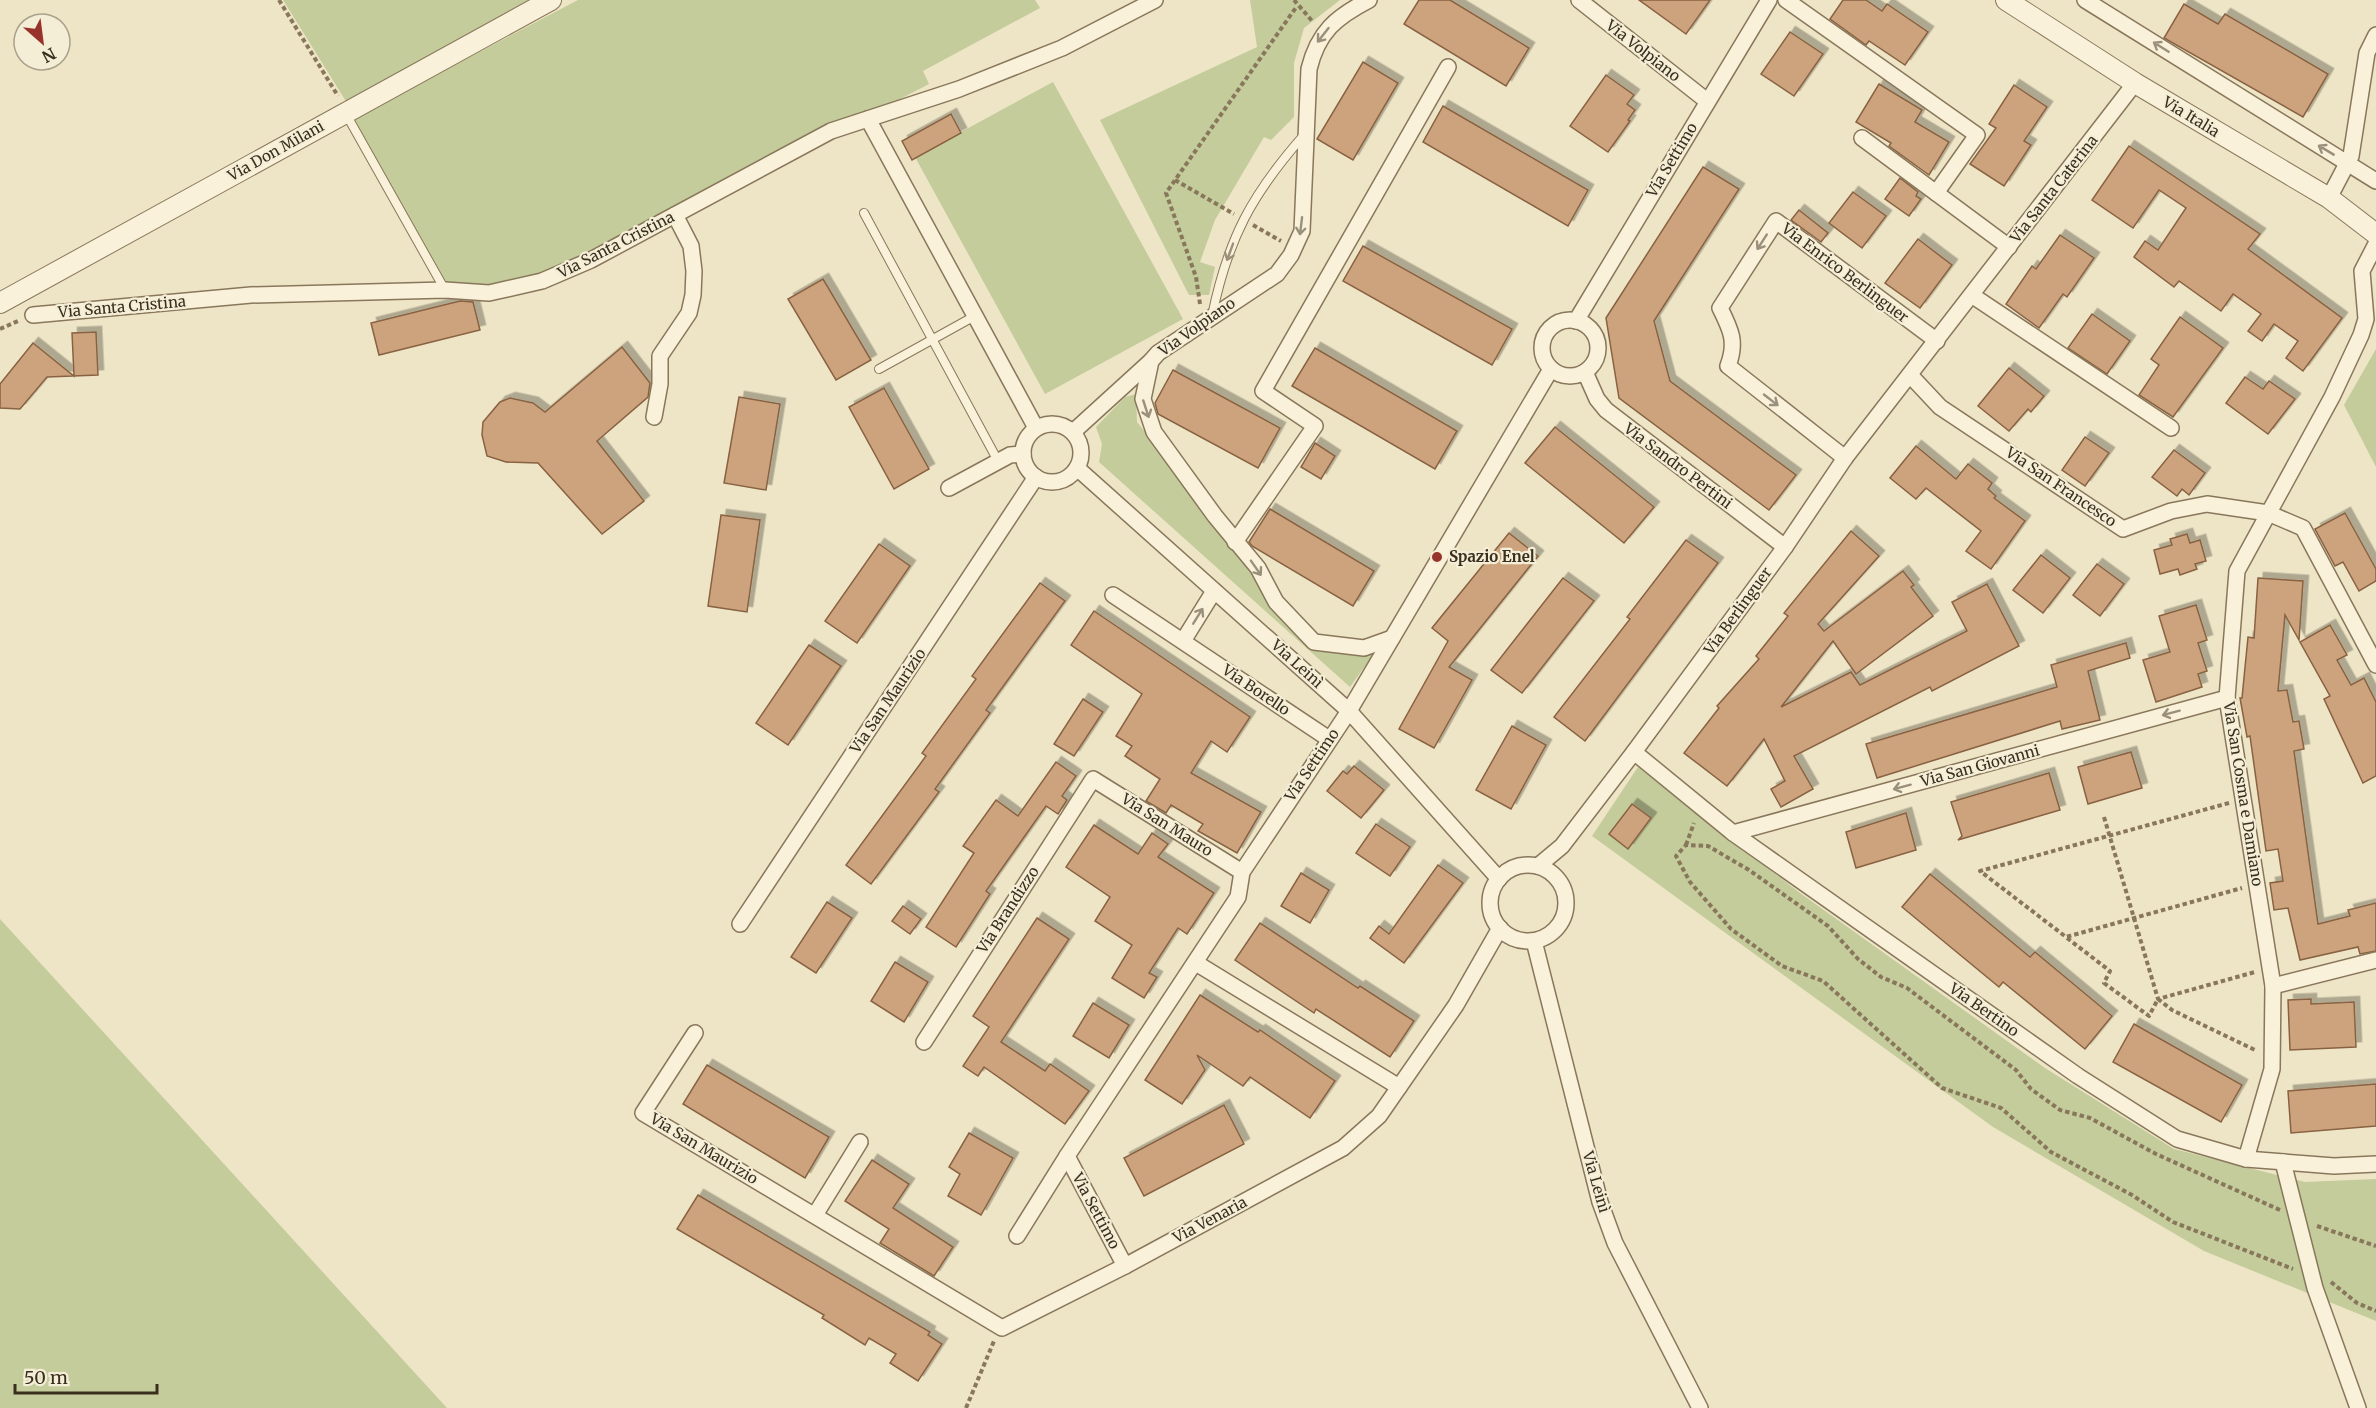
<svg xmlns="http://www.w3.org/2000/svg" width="2376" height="1408" font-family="Merriweather,serif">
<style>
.green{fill:#c3cc9a}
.building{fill:#cca37c;stroke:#886242;stroke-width:1.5;filter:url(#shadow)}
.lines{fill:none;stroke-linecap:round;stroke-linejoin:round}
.service-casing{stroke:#89775c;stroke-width:10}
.minor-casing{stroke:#89775c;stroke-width:18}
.tertiary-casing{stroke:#89775c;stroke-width:22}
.path{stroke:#89775c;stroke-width:4;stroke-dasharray:4.5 3;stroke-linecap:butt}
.service{stroke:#f9f1d9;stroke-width:8}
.minor{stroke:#f9f1d9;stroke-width:15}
.tertiary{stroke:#f9f1d9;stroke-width:20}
.oneway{stroke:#9a907c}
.poi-dot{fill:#98332c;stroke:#f5eed6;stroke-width:2}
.labels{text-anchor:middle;stroke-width:4.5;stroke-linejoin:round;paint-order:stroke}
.street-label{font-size:15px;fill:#3a2e1f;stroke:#f5eed6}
.poi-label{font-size:15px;font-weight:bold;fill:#3a2e1f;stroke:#f5eed6;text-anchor:start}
</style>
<defs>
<filter id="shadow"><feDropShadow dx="5.5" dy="-5.5" stdDeviation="0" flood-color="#0004"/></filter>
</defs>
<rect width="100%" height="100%" fill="#eee5c6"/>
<!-- green -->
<g class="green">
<path d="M283,0H529L347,103Z"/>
<path d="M578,0H1035L1040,8L923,71L929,84L591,260L542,281L445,290L350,120Z"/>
<path d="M1250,0H1340L1304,28L1294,63V117L1271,140L1264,137L1215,220L1200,262L1215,267L1209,295H1189L1100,120L1257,47Z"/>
<path d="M1053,82L1183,319L1045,394L915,157Z"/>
<path d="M2376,349V467L2344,405Z"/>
<path d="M1136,394L1137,422L1314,642L1375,652L1350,687L1099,462L1102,444L1096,427L1125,397Z"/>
<path d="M1638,767L1800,893L2045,1068L2174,1149L2305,1182L2376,1179V1321L2204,1251L1993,1127L1592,836Z"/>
<path d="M0,919L447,1408H0Z"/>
</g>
<!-- building -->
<g class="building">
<path d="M1419,0H1450L1529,48L1506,86L1404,24Z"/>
<path d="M1639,0H1710L1686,34Z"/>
<path d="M1843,0H1866L1882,11L1887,4L1928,32L1905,65L1869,41L1866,45L1830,19Z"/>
<path d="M2184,4L2218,24L2225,14L2328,74L2303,117L2164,38Z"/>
<path d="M1790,32L1823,54L1794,96L1761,74Z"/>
<path d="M1363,62L1398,83L1353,160L1317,139Z"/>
<path d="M1606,75L1634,95L1627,104L1635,110L1628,120L1630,121L1608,152L1570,126Z"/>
<path d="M1879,84L1922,110L1915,122L1949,142L1929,175L1889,146L1891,143L1856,122Z"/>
<path d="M2014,85L2047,107L2024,141L2031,145L2004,186L1970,164L1996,128L1989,124Z"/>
<path d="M1443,106L1588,190L1568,226L1423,142Z"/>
<path d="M951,114L961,133L912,160L902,141Z"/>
<path d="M2129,146L2260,234L2248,249L2342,318L2303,371L2286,358L2298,341L2274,324L2262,341L2248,331L2261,314L2233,294L2221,311L2179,281L2174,287L2134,257L2145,241L2158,250L2186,208L2159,190L2133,228L2092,200Z"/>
<path d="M1703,167L1739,189L1654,321L1670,381L1796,475L1769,510L1619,398L1606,318Z"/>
<path d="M1900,178L1918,192L1916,196L1921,199L1909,216L1885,199Z"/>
<path d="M1853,192L1886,216L1862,248L1829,223Z"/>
<path d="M1799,210L1828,233L1821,242L1791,220Z"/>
<path d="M2060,235L2094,258L2067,297L2063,294L2039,328L2006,304L2032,266L2036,269Z"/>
<path d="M1918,239L1952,265L1920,308L1885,283Z"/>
<path d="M1363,246L1512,329L1492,365L1343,281Z"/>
<path d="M823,279L871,360L836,380L788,299Z"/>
<path d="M460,301L473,302L480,330L379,355L371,323Z"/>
<path d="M2092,314L2130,341L2107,374L2068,348Z"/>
<path d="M2180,317L2223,348L2173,417L2139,395L2159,365L2151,359Z"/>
<path d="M96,332L98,375L47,377L20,409L0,408V384L33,343L74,376L72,333Z"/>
<path d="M622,347L650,383L648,397L597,441L644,501L602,534L538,463L506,462L487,456L482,435L483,422L500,402L510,398L533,403L545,412Z"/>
<path d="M1315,348L1457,431L1435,469L1292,386Z"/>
<path d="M2009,368L2044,396L2031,412L2028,409L2009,431L1978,406Z"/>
<path d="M1173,370L1280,428L1258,468L1158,414L1155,403Z"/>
<path d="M2245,377L2263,389L2269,381L2295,399L2268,434L2226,403Z"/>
<path d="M884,388L929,469L894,489L849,407Z"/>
<path d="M739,397L780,404L766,490L724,483Z"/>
<path d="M1555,427L1654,507L1624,543L1525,463Z"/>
<path d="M2085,437L2109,453L2085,486L2062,470Z"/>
<path d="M1315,443L1335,456L1321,479L1301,467Z"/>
<path d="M1916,446L1956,479L1968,464L1992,483L1988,489L1996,496L1994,498L2025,521L1991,569L1966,551L1981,531L1926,488L1916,499L1890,478Z"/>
<path d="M2174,450L2205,473L2189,495L2182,489L2177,496L2152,477Z"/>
<path d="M1270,509L1374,571L1353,606L1252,546L1249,542Z"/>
<path d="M2345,513L2376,569V581L2359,591L2343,562L2335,566L2315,529Z"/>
<path d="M721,515L760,520L747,612L708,606Z"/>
<path d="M1851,531L1879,556L1818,624L1824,631L1903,571L1914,585L1911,587L1933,616L1856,674L1833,641L1781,707L1851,672L1860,685L1967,631L1952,602L1987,584L2019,646L1932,691L1930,687L1794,756L1813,789L1781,807L1771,789L1785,781L1764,739L1727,786L1684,753L1719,708L1717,706L1759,659L1756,656L1788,616L1784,613Z"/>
<path d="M1509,533L1538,556L1449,667L1472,680L1434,748L1399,729L1448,641L1432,628Z"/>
<path d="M2187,534L2190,543L2200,540L2206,561L2195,564L2197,569L2180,575L2178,569L2160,574L2154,550L2172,545L2170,539Z"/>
<path d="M1686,540L1718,563L1585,741L1554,717L1630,619L1627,617Z"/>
<path d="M879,544L910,566L857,643L825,621Z"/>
<path d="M2041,555L2070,578L2043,613L2013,590Z"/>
<path d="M2097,564L2124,584L2100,616L2073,595Z"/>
<path d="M1563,578L1594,601L1522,693L1491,670Z"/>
<path d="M2258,578L2303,581L2299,640L2285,615L2278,691L2287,690L2293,722L2299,721L2304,749L2294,751L2318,924L2350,916L2348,910L2376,903V951L2360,954L2358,947L2300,960L2288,908L2274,910L2270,883L2283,881L2278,849L2266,851L2250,736L2247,737L2240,698H2242L2248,637L2254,638Z"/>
<path d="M1040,583L1065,601L986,710L990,713L935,789L939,792L871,884L846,865L926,756L922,753L976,679L972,676Z"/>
<path d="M2196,605L2207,640L2198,643L2207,671L2198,674L2202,687L2156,702L2143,660L2170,652L2159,616Z"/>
<path d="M1094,611L1250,717L1227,752L1211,741L1191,773L1261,812L1237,853L1198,831L1203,824L1171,805L1166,813L1146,801L1160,779L1125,756L1132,746L1116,736L1142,694L1071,645Z"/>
<path d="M2330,625L2347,655L2337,660L2351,685L2364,678L2376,702V776L2363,783L2324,699L2330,696L2300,642Z"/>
<path d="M2126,643L2130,658L2088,671L2100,720L2062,729L2060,721L1877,778L1866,744L2057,687L2051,665Z"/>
<path d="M809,645L841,666L788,745L756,723Z"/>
<path d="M1083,699L1103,712L1074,756L1054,744Z"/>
<path d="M1512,726L1546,745L1511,809L1476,790Z"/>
<path d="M2131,752L2142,788L2088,804L2078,767Z"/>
<path d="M1056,762L1076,776L1062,796L1067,800L1058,814L1046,806L986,891L990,894L956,947L926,927L974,853L963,846L996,800L1018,816Z"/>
<path d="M1354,766L1384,790L1361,818L1327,791L1343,771L1347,774Z"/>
<path d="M2049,773L2060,810L1958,840L1962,836L1951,802Z"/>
<path d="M1632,804L1651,818L1628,849L1609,834Z"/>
<path d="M1906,813L1916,850L1856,868L1846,832Z"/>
<path d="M1376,824L1410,847L1390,876L1356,853Z"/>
<path d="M1094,825L1138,854L1152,833L1168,844L1158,857L1214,893L1187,934L1178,928L1149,973L1157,977L1144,998L1112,978L1132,945L1095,921L1110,897L1066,867Z"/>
<path d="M1438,865L1463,883L1404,963L1370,938L1379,926L1389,934Z"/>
<path d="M1301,873L1329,890L1310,923L1281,906Z"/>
<path d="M1930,874L2030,957L2035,952L2112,1016L2085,1049L2003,982L1999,987L1902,907Z"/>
<path d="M827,902L852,918L816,973L791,957Z"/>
<path d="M903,906L921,919L910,934L892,921Z"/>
<path d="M1037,918L1069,939L1001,1042L1045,1071L1050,1064L1089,1091L1065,1124L984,1067L978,1076L963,1066L989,1027L973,1016Z"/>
<path d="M1260,923L1358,988L1360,986L1414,1021L1390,1057L1316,1009L1314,1013L1235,960Z"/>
<path d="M895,962L928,982L904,1022L871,1001Z"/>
<path d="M1200,995L1258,1032L1260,1030L1335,1081L1310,1118L1250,1077L1243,1086L1197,1055L1205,1070L1182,1104L1145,1080Z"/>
<path d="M2311,999V1004L2354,1002L2356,1047L2290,1050L2288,1000Z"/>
<path d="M1093,1003L1129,1025L1109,1058L1073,1036Z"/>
<path d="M2134,1024L2242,1085L2221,1122L2113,1062Z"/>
<path d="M707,1065L829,1137L805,1178L683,1104Z"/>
<path d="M2376,1084V1126L2291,1133L2288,1091Z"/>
<path d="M1224,1105L1244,1144L1144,1196L1124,1158Z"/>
<path d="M969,1133L1013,1158L981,1215L948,1196L960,1174L949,1167Z"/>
<path d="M872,1160L909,1184L893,1208L953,1247L934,1276L880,1243L889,1229L845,1201Z"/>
<path d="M698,1195L930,1332L928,1335L942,1344L918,1381L890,1363L896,1354L869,1338L865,1345L822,1318L824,1315L677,1229Z"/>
</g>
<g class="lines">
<defs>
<g id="service">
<path d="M346,114L445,290"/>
<path d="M864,213L998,461"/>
<path d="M1212,316C1228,238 1252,194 1304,135"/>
<path d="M879,369L973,317"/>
</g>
<g id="minor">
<path d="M1369,0C1336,17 1318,32 1309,69L1302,231L1291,255L1277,274L1158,353L1151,361L1143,399L1154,432L1215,516L1258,568L1276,602L1314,642L1364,648L1392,638"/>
<path d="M1579,0L1707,101"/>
<path d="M1786,0L1977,135L1936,193"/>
<path d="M2085,0L2376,181"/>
<path d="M868,119L1036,428"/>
<path d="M1862,138L2009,247"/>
<path d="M2329,198L2351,156L2367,53L2376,35"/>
<path d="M1973,296L2171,428"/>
<path d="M33,315L251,295L445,290L489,293L542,281L591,260L831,131L959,89L1062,48L1155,0"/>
<circle cx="1570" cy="348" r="28"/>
<path d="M1576,321L1769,0"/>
<path d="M1585,372L1597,399L1606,410L1785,547"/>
<path d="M1910,375L1940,407L2123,529L2171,511L2207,504L2268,513L2303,528L2376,665"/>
<path d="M654,417L660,384V356L689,313L693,295L694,271L691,246L675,215"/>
<circle cx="1052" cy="453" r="29"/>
<path d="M1073,432L1151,361"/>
<path d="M1845,458L1728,366C1737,342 1731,330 1720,308L1776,221L1937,341"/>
<path d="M1077,468L1349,711L1499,879"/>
<path d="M949,488L1010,455L1023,454"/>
<path d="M1235,542L1315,426L1263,391L1448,67"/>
<path d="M1113,595L1329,739"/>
<path d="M1183,641L1214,591"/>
<path d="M1634,752L1733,833L2078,1076L2177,1139L2246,1159L2334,1166L2376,1164"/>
<path d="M1733,833L2227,698"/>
<circle cx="1528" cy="903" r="38"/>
<path d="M1538,866L1562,846L1634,752L1785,547L1845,458L2135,83"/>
<path d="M740,924L1036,477"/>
<path d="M1534,941L1600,1202L1615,1243L1700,1408"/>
<path d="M1196,963L1399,1087"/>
<path d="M2273,986L2376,960"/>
<path d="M695,1033L643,1113L1002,1328L1125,1266L1343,1148L1379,1116L1456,1005L1500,928"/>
<path d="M924,1042L1093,779L1242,872"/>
<path d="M2246,1159L2272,1069L2273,986L2227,698L2237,571L2332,397L2361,335L2366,319L2362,271L2376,244"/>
<path d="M2283,1162L2315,1288L2358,1408"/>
<path d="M815,1215L860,1142"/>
<path d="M1017,1236L1067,1156"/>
<path d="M1125,1266L1067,1156L1238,897L1242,872L1349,711L1551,369"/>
</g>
<g id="tertiary">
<path d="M2006,0L2135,83L2329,198L2376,234"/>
<path d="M0,303L551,0"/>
</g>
</defs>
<!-- service casing -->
<use href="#service" class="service-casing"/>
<!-- minor casing -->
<use href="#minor" class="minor-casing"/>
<!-- tertiary casing -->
<use href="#tertiary" class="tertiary-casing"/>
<!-- path -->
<g class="path">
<path d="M279,0L338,96"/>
<path d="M1294,0L1313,22"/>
<path d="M1175,180L1234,214"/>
<path d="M1253,225L1281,241"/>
<path d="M1200,304L1196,277L1166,193L1297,6"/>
<path d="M0,329L18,321"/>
<path d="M2229,803L1980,871L2066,937L2242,888"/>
<path d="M2104,817L2158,999L2255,972"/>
<path d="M1686,845L1694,823"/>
<path d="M2067,938L2110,971L2104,983L2149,1016L2158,999L2172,1010L2257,1051"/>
<path d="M2280,1210L2156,1154L2090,1118L2060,1110L2031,1089L2016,1070L1907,988L1881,977L1858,959L1828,926L1749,870L1708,846L1686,845L1676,856L1690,882L1731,929L1782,966L1823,981L1942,1088L2001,1108L2051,1152L2132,1195L2173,1222L2293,1269"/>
<path d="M2317,1226L2376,1246"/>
<path d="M2331,1282L2357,1303L2376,1311"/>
<path d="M966,1408L994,1341"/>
</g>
<!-- service -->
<use href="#service" class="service"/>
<!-- minor -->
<use href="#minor" class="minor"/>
<!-- tertiary -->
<use href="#tertiary" class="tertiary"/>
</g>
<!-- one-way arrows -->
<defs><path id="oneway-shaft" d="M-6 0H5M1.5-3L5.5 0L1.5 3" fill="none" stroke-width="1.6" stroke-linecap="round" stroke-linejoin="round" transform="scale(1.5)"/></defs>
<g class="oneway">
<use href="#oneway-shaft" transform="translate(1323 35) rotate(128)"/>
<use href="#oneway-shaft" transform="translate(2161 47) rotate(-148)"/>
<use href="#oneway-shaft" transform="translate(2326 150) rotate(-149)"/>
<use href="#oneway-shaft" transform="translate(1301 226) rotate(97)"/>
<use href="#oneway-shaft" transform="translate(1762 242) rotate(123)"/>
<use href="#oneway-shaft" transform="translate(1230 252) rotate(110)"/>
<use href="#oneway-shaft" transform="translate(1771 400) rotate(38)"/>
<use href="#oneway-shaft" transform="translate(1146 409) rotate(72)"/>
<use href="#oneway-shaft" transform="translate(1256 568) rotate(55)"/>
<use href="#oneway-shaft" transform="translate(1198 616) rotate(-58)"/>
<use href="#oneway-shaft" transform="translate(2171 713) rotate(165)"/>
<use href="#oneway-shaft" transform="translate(1902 787) rotate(165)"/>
</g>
<!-- markers -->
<circle class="poi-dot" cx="1437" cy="557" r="6"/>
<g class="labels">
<!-- street labels -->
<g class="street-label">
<text transform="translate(1643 51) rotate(38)" y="5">Via Volpiano</text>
<text transform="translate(2191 117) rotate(31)" y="5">Via Italia</text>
<text transform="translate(276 151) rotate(-29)" y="5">Via Don Milani</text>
<text transform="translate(1672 160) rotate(-59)" y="5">Via Settimo</text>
<text transform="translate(2054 189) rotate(-52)" y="5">Via Santa Caterina</text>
<text transform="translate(616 245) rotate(-27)" y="5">Via Santa Cristina</text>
<text transform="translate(1845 273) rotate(37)" y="5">Via Enrico Berlinguer</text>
<text transform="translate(122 307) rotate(-5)" y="5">Via Santa Cristina</text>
<text transform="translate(1197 327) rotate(-35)" y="5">Via Volpiano</text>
<text transform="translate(1678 466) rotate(37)" y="5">Via Sandro Pertini</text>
<text transform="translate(2061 487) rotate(34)" y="5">Via San Francesco</text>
<text transform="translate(1738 611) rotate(-54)" y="5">Via Berlinguer</text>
<text transform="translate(1297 664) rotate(42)" y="5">Via Leinì</text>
<text transform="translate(1256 690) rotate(34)" y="5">Via Borello</text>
<text transform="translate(888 701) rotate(-56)" y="5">Via San Maurizio</text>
<text transform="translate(1312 765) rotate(-56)" y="5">Via Settimo</text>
<text transform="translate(1980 766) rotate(-15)" y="5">Via San Giovanni</text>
<text transform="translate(2243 794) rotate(81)" y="5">Via San Cosma e Damiano</text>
<text transform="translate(1167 825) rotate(32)" y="5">Via San Mauro</text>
<text transform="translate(1008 910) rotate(-57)" y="5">Via Brandizzo</text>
<text transform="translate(1984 1010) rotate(35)" y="5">Via Bertino</text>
<text transform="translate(704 1149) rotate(31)" y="5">Via San Maurizio</text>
<text transform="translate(1596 1182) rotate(74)" y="5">Via Leinì</text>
<text transform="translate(1096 1211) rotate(62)" y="5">Via Settimo</text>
<text transform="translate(1210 1220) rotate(-28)" y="5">Via Venaria</text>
</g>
<!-- poi labels -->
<g class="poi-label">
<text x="1449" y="562">Spazio Enel</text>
</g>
</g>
<!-- north arrow -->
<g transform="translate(42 42) rotate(152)"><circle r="28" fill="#f5eed6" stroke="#aaa18d" stroke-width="1.5"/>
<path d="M0-4.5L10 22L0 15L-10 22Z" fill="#98332c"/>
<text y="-9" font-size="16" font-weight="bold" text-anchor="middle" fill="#3a2e1f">N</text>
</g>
<!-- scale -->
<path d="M15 1384v9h142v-9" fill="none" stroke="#3a2e1f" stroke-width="3"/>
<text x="24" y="1384" font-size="18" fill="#3a2e1f" stroke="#f5eed6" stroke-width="4.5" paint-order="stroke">50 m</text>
</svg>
